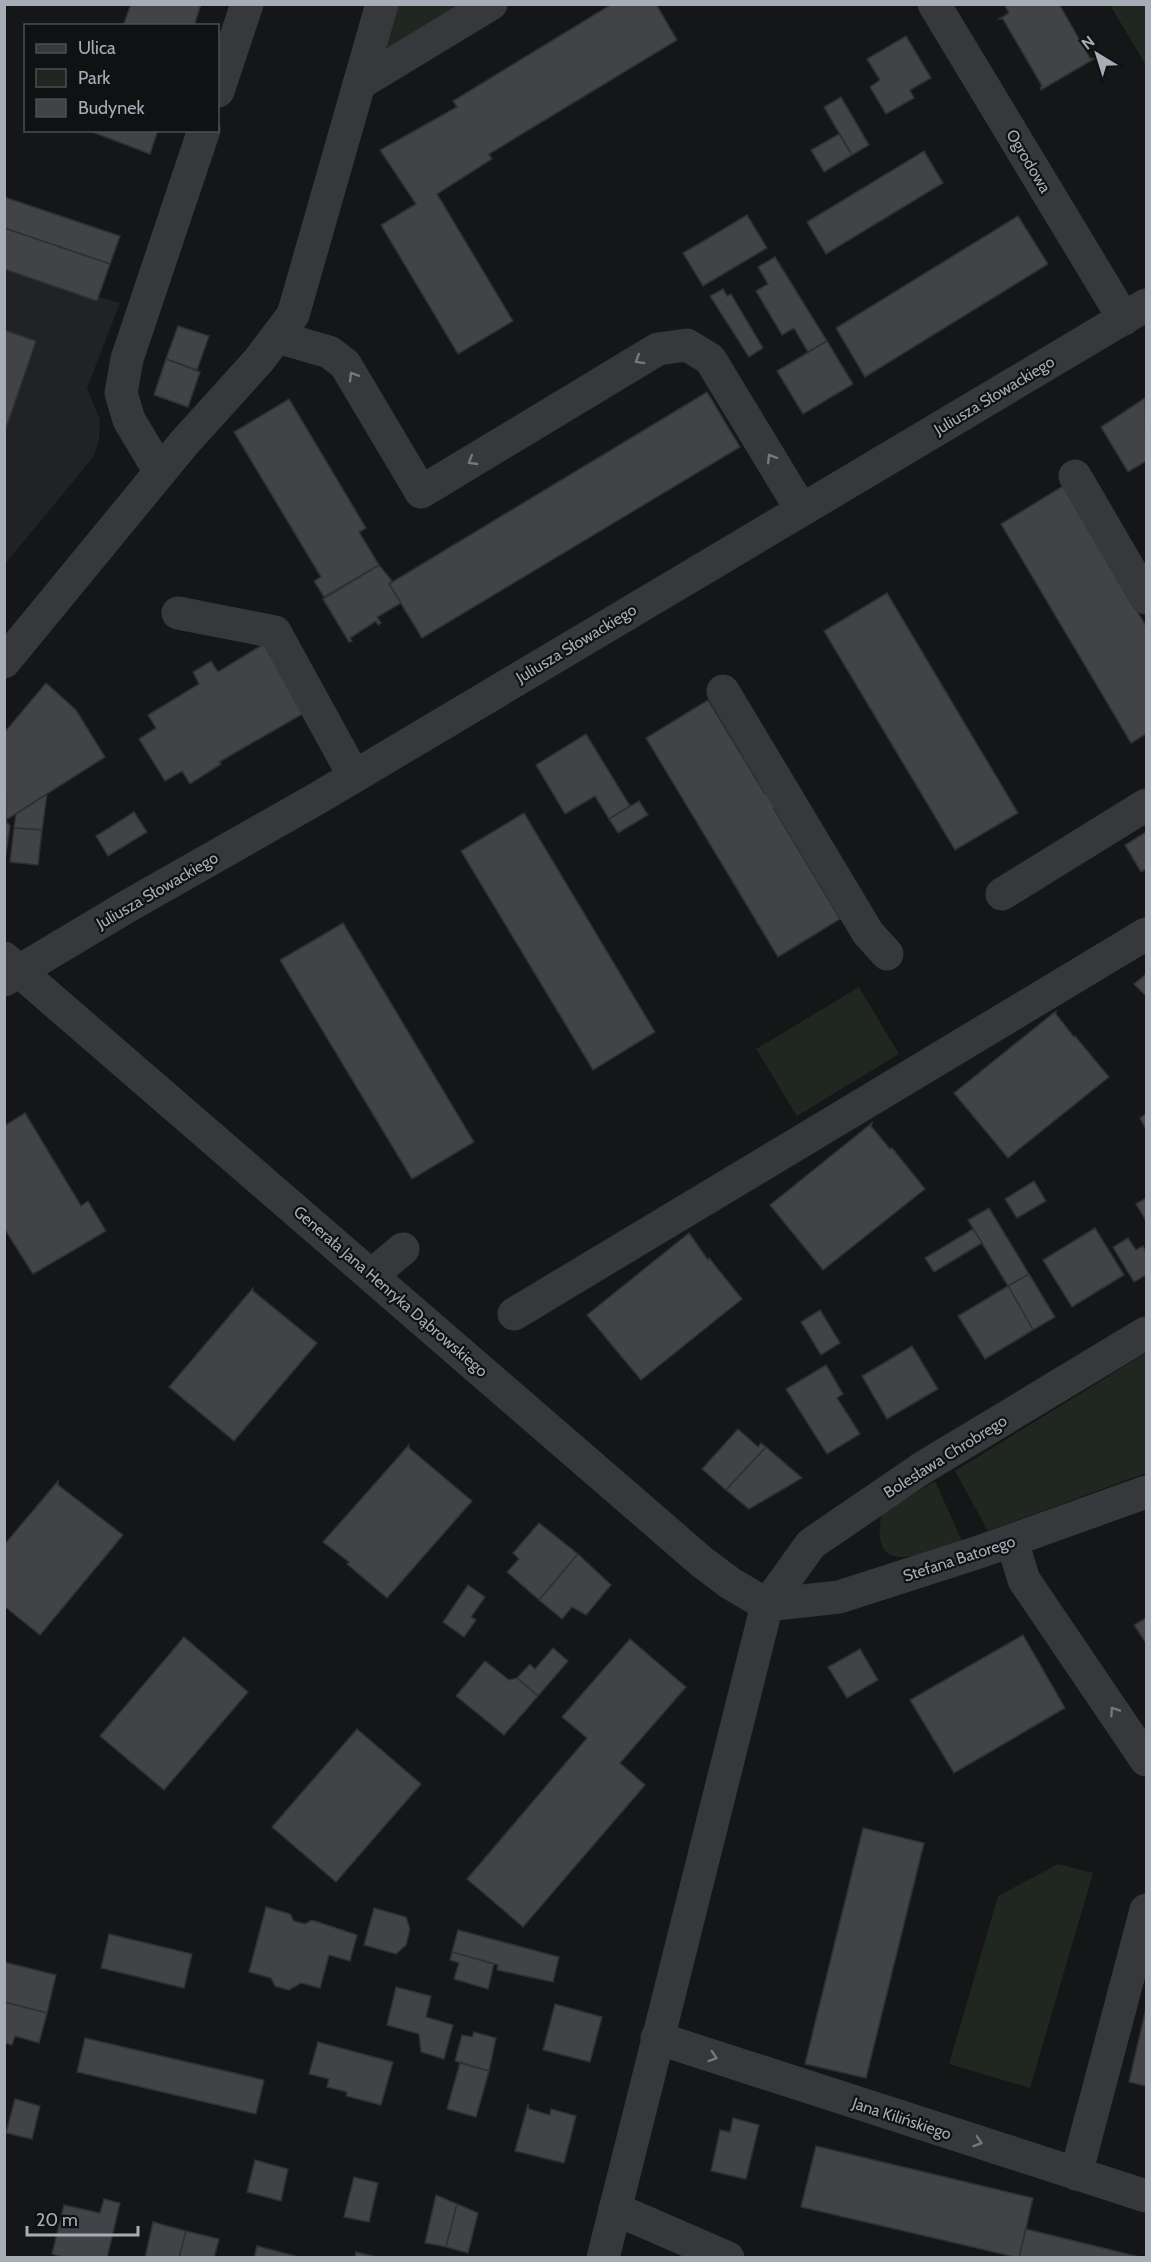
<svg xmlns="http://www.w3.org/2000/svg" width="1151" height="2262" font-family="Cabin,sans-serif">
<style>
.built{fill:#212224}
.green{fill:#1f2720}
.building{fill:#414347;stroke:#2f3033;stroke-width:1.5}
.lines{fill:none;stroke-linecap:round;stroke-linejoin:round}
.minor{stroke:#36383c;stroke-width:33}
.oneway{stroke:#747880}
.labels{text-anchor:middle;stroke-width:4.5;stroke-linejoin:round;paint-order:stroke}
.street-label{font-size:16px;fill:#a7adb7;stroke:#101112}
</style>
<rect width="100%" height="100%" fill="#151617"/>
<!-- built -->
<path class="built" d="M5,269L120,303L87,388L100,420L99,440L94,456L5,564Z"/>
<!-- green -->
<g class="green">
<path d="M395,5H456L427,32L388,49L385,40Z"/>
<path d="M1110,5H1146V65Z"/>
<path d="M859,987L899,1054L797,1116L756,1049Z"/>
<path d="M1146,1353V1473L988,1531L955,1471Z"/>
<path d="M935,1481L962,1541C926,1552 867,1582 882,1513Z"/>
<path d="M1058,1864L1093,1873L1030,2088L949,2064L998,1896Z"/>
</g>
<!-- building -->
<g class="building">
<path d="M131,4H201L194,26H123Z"/>
<path d="M612,4H656L677,40L489,154L492,159L437,194L513,321L458,354L381,225L416,204L380,150L457,107L453,101Z"/>
<path d="M1004,4H1059L1090,58L1094,59L1041,90L1040,88L1042,86L1003,19H999L1009,13Z"/>
<path d="M906,36L931,78L910,90L914,98L886,114L870,87L880,80L867,59Z"/>
<path d="M841,97L869,145L852,155L824,107Z"/>
<path d="M87,130H158L150,154Z"/>
<path d="M839,134L852,155L824,172L811,150Z"/>
<path d="M924,151L943,183L826,254L807,222Z"/>
<path d="M4,197L120,236L110,264L4,228Z"/>
<path d="M747,215L767,248L703,286L683,253Z"/>
<path d="M1018,216L1048,264L865,377L836,328Z"/>
<path d="M4,228L110,264L97,301L4,269Z"/>
<path d="M775,257L827,341L808,352L794,328L782,335L756,291L768,284L758,267Z"/>
<path d="M723,289L727,296L731,294L763,348L749,357L710,296Z"/>
<path d="M178,326L209,336L197,370L166,359Z"/>
<path d="M4,330L36,341L4,434Z"/>
<path d="M827,341L853,384L803,414L777,371Z"/>
<path d="M166,359L200,372L188,407L154,395Z"/>
<path d="M707,392L740,447L422,638L389,584Z"/>
<path d="M1145,398L1146,461L1128,472L1101,427Z"/>
<path d="M289,399L366,528L359,532L379,565L324,597L314,581L321,577L234,432Z"/>
<path d="M1063,486L1146,626V734L1131,743L1001,524Z"/>
<path d="M379,565L392,581L389,584L401,603L377,617L381,623L378,625L376,621L350,638L352,641L349,642L323,599Z"/>
<path d="M887,593L1018,813L955,850L824,631Z"/>
<path d="M265,643L306,712L219,762L221,764L190,784L182,771L165,781L139,739L156,728L148,715L199,684L193,672L211,661L218,672Z"/>
<path d="M46,683L76,710L105,757L6,820L4,733Z"/>
<path d="M708,700L765,794L772,790L781,805L774,809L840,919L778,957L646,738Z"/>
<path d="M586,734L630,806L609,819L595,796L565,814L536,765Z"/>
<path d="M47,794L42,830L14,828L16,814Z"/>
<path d="M639,801L648,815L618,833L609,819Z"/>
<path d="M134,812L147,832L108,856L96,836Z"/>
<path d="M524,813L655,1032L593,1070L461,851Z"/>
<path d="M4,818L10,826L5,860H4Z"/>
<path d="M14,828L42,830L38,865L10,862Z"/>
<path d="M1146,832V869L1141,872L1125,845Z"/>
<path d="M343,923L474,1142L412,1179L280,960Z"/>
<path d="M1146,974V996L1134,984Z"/>
<path d="M1056,1011V1014L1074,1037L1075,1036L1109,1077L1008,1158L954,1093Z"/>
<path d="M25,1113L81,1206L88,1201L106,1231L33,1274L4,1228V1126Z"/>
<path d="M1146,1114V1129L1140,1118Z"/>
<path d="M872,1123L871,1126L890,1149L892,1148L925,1189L823,1270L770,1205Z"/>
<path d="M1034,1181L1046,1201L1017,1218L1005,1199Z"/>
<path d="M1146,1198V1221L1136,1204Z"/>
<path d="M989,1208L1029,1274L1008,1286L968,1220Z"/>
<path d="M1095,1228L1124,1275L1072,1307L1043,1260Z"/>
<path d="M973,1229L982,1243L934,1272L925,1258Z"/>
<path d="M689,1233L708,1260L709,1258L742,1299L641,1380L587,1315Z"/>
<path d="M1128,1238L1136,1250L1143,1246L1146,1253V1275L1134,1282L1113,1247Z"/>
<path d="M1029,1274L1055,1317L1033,1330L1008,1286Z"/>
<path d="M1008,1286L1033,1330L985,1359L958,1316Z"/>
<path d="M253,1288V1291L317,1343L234,1441L169,1387Z"/>
<path d="M820,1310L840,1343L821,1355L801,1322Z"/>
<path d="M912,1346L938,1389L887,1419L862,1376Z"/>
<path d="M826,1365L843,1394L837,1398L860,1434L827,1454L786,1389Z"/>
<path d="M738,1429L758,1447L761,1443L766,1447L726,1490L702,1469Z"/>
<path d="M409,1445V1448L472,1501L387,1598L347,1564L349,1562L323,1542Z"/>
<path d="M766,1447L802,1478L749,1509L726,1490Z"/>
<path d="M58,1481V1485L123,1535L40,1635L4,1606V1545Z"/>
<path d="M539,1523L578,1554L539,1600L507,1572L519,1559L513,1553Z"/>
<path d="M578,1554L611,1585L586,1615L572,1607L562,1619L539,1600Z"/>
<path d="M468,1585L485,1597L471,1617L476,1620L464,1637L443,1622Z"/>
<path d="M1146,1618V1643L1134,1625Z"/>
<path d="M1023,1635L1065,1708L954,1773L910,1700Z"/>
<path d="M184,1637L248,1692L164,1790L100,1736Z"/>
<path d="M630,1639L686,1687L620,1763L645,1785L523,1927L467,1879L587,1738L562,1717Z"/>
<path d="M553,1648L568,1661L538,1696L517,1678L530,1664L535,1669Z"/>
<path d="M860,1649L878,1680L847,1698L828,1667Z"/>
<path d="M485,1661L509,1680L517,1678L538,1696L504,1735L456,1696Z"/>
<path d="M357,1729L421,1784L336,1882L272,1827Z"/>
<path d="M863,1828L924,1843L866,2078L805,2064Z"/>
<path d="M266,1907L290,1914L294,1921L305,1924L312,1920L357,1935L350,1961L329,1955L320,1988L301,1983L289,1990L275,1986L271,1978L249,1972Z"/>
<path d="M374,1908L406,1917L410,1929L406,1945L396,1954L364,1945Z"/>
<path d="M458,1930L559,1957L553,1982L497,1970L498,1965L452,1952Z"/>
<path d="M109,1934L192,1954L184,1988L101,1968Z"/>
<path d="M452,1952L494,1964L488,1989L454,1979L459,1963L450,1960Z"/>
<path d="M4,1962L56,1975L47,2013L4,2002Z"/>
<path d="M396,1987L431,1996L426,2017L453,2025L444,2059L421,2052L419,2034L387,2025Z"/>
<path d="M4,2002L47,2013L39,2043L15,2036L12,2045L4,2043Z"/>
<path d="M555,2004L602,2017L590,2062L543,2050Z"/>
<path d="M1146,2008V2086L1129,2082Z"/>
<path d="M474,2032L496,2038L489,2071L455,2061L462,2035L472,2037Z"/>
<path d="M85,2038L264,2080L256,2114L77,2072Z"/>
<path d="M318,2042L393,2062L381,2105L346,2096L347,2092L327,2087L329,2079L309,2074Z"/>
<path d="M460,2063L489,2071L476,2117L447,2109Z"/>
<path d="M15,2099L40,2106L32,2139L6,2133Z"/>
<path d="M528,2104L529,2109L550,2115L551,2109L576,2116L564,2163L515,2151Z"/>
<path d="M733,2118L759,2125L746,2179L711,2171L720,2130L730,2132Z"/>
<path d="M816,2146L1033,2198L1019,2258L801,2207Z"/>
<path d="M255,2160L288,2169L281,2201L247,2192Z"/>
<path d="M354,2177L378,2183L369,2222L344,2217Z"/>
<path d="M436,2195L457,2204L446,2247L425,2243Z"/>
<path d="M104,2199L120,2203L107,2258H66L52,2254L64,2205L100,2213Z"/>
<path d="M457,2204L478,2213L468,2253L446,2247Z"/>
<path d="M153,2222L186,2231L179,2258H145Z"/>
<path d="M1026,2229L1144,2258H1019Z"/>
<path d="M186,2231L219,2239L214,2258H179Z"/>
<path d="M257,2246L303,2258H254Z"/>
<path d="M356,2252L381,2258H355Z"/>
</g>
<g class="lines">
<!-- minor -->
<g class="minor">
<path d="M934,4L1124,319"/>
<path d="M359,84L491,4"/>
<path d="M218,91L247,4"/>
<path d="M277,337L329,352L345,364L421,492L658,349L687,345L710,359L801,509"/>
<path d="M160,472L129,420L121,393L127,359L204,130"/>
<path d="M1075,476L1146,598"/>
<path d="M178,613L275,632L354,776"/>
<path d="M4,662L184,443L259,360L293,315L382,4"/>
<path d="M723,691L868,933L887,954"/>
<path d="M1002,894L1146,805"/>
<path d="M4,958L702,1562L730,1583L767,1605"/>
<path d="M4,980L128,906L318,798L1146,305"/>
<path d="M372,1275L403,1249"/>
<path d="M514,1314L1146,934"/>
<path d="M1012,1541L1024,1580L1146,1760"/>
<path d="M767,1605L839,1597L979,1552L1146,1492"/>
<path d="M657,2038L1146,2196"/>
<path d="M1076,2174L1146,1910"/>
<path d="M615,2209L728,2258"/>
<path d="M603,2258L767,1605L811,1544L922,1468L1146,1333"/>
</g>
</g>
<!-- one-way arrows -->
<defs><path id="oneway-chevron" d="M-2-3.5L2.5 0L-2 3.5" fill="none" stroke-width="1.6" stroke-linecap="round" stroke-linejoin="round" transform="scale(1.5)"/></defs>
<g class="oneway">
<use href="#oneway-chevron" transform="translate(639 360) rotate(149)"/>
<use href="#oneway-chevron" transform="translate(353 376) rotate(-121)"/>
<use href="#oneway-chevron" transform="translate(771 458) rotate(-122)"/>
<use href="#oneway-chevron" transform="translate(472 461) rotate(149)"/>
<use href="#oneway-chevron" transform="translate(1114 1711) rotate(-124)"/>
<use href="#oneway-chevron" transform="translate(713 2057) rotate(18)"/>
<use href="#oneway-chevron" transform="translate(978 2142) rotate(18)"/>
</g>
<g class="labels">
<!-- street labels -->
<g class="street-label">
<text transform="translate(1029 161) rotate(59)" y="6">Ogrodowa</text>
<text transform="translate(994 395) rotate(-31)" y="6">Juliusza Słowackiego</text>
<text transform="translate(576 643) rotate(-31)" y="6">Juliusza Słowackiego</text>
<text transform="translate(157 890) rotate(-30)" y="6">Juliusza Słowackiego</text>
<text transform="translate(391 1291) rotate(41)" y="6">Generała Jana Henryka Dąbrowskiego</text>
<text transform="translate(945 1456) rotate(-32)" y="6">Bolesława Chrobrego</text>
<text transform="translate(959 1558) rotate(-18)" y="6">Stefana Batorego</text>
<text transform="translate(902 2118) rotate(18)" y="6">Jana Kilińskiego</text>
</g>
</g>
<!-- border -->
<rect width="1151" height="2262" fill="none" stroke="#a7adb7" stroke-width="12"/>
<!-- legend -->
<rect x="24" y="24" width="195" height="108" fill="#101112" stroke="#4c4f54" stroke-width="1.5"/>
<rect x="36" y="44" width="30" height="9" fill="#36383c" stroke="#4c4f54" stroke-width="1.5"/>
<text x="78" y="54" font-size="18" fill="#a7adb7">Ulica</text>
<rect x="36" y="69" width="30" height="18" fill="#1f2720" stroke="#4c4f54" stroke-width="1.5"/>
<text x="78" y="84" font-size="18" fill="#a7adb7">Park</text>
<rect x="36" y="99" width="30" height="18" fill="#414347" stroke="#4c4f54" stroke-width="1.5"/>
<text x="78" y="114" font-size="18" fill="#a7adb7">Budynek</text>
<!-- north arrow -->
<g transform="translate(1097 54) rotate(322)" stroke="#101112" stroke-width="4.5" paint-order="stroke">
<path d="M0-4.5L10 22L0 15L-10 22Z" fill="#a7adb7"/>
<text y="-9" font-size="16" font-weight="bold" text-anchor="middle" fill="#a7adb7">N</text>
</g>
<!-- scale -->
<path d="M27 2226v9h111v-9" fill="none" stroke="#a7adb7" stroke-width="3"/>
<text x="36" y="2226" font-size="18" fill="#a7adb7" stroke="#101112" stroke-width="4.5" paint-order="stroke">20 m</text>
</svg>
